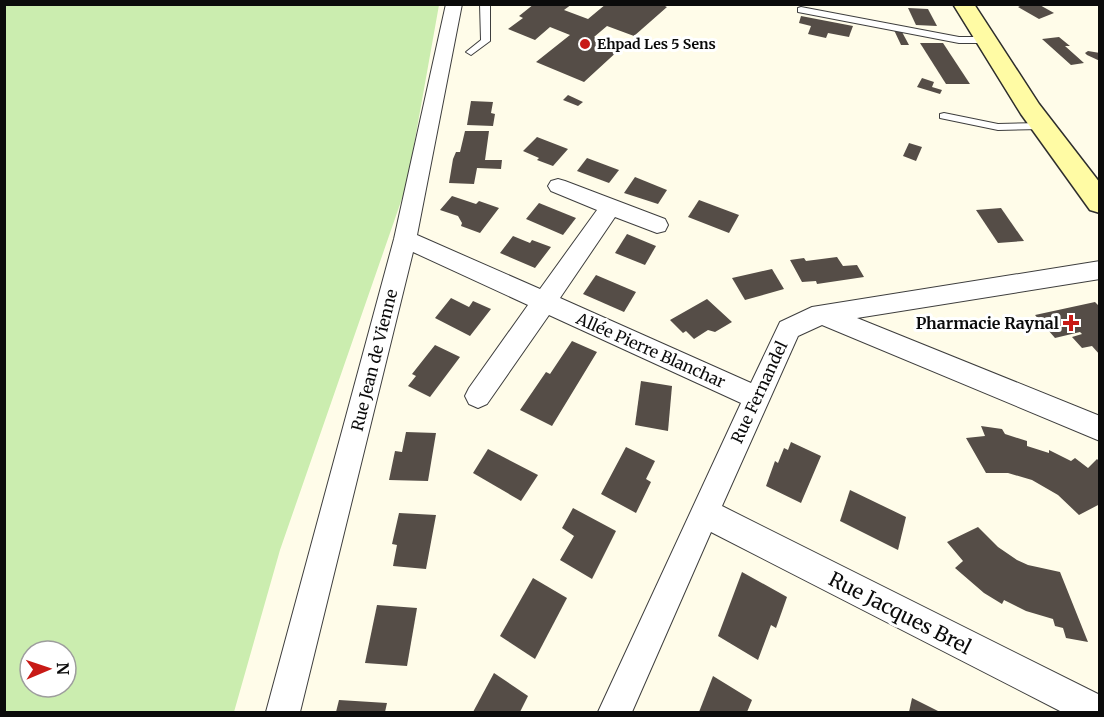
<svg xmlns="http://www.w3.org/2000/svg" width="1104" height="717" font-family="Merriweather,serif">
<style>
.green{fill:#cbedaf;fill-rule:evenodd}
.building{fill:#554d47}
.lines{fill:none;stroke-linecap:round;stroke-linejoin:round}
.service-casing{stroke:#3e3e3e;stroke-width:2}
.minor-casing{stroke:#3e3e3e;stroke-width:2}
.secondary-casing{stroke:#2d2d2d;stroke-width:3}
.service{fill:#fff;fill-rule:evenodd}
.minor{fill:#fff;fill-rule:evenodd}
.secondary{fill:#fffba4;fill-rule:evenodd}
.poi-dot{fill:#c81a16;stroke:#fff;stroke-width:2}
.labels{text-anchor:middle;stroke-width:6;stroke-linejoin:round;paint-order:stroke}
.far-poi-label{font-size:14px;font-weight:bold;fill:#0b0b0b;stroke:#fff;text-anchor:start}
.poi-label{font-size:16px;font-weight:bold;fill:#0b0b0b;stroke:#fff;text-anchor:end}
.street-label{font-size:16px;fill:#0b0b0b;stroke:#fff}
.near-street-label{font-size:20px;fill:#0b0b0b;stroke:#fff}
</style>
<rect width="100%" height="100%" fill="#fffce9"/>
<!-- green -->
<path class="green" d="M4,5H439L407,184L280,550L234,712H5ZM30,651H66V687H30Z"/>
<!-- building -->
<g class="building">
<path d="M534,4H572L564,10L588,19L606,4H661L667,7L634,36L607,26L594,37L621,48L584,82L536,62L570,35L550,27L535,40L508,29L523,18L519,16Z"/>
<path d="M1024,4H1038L1054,13L1039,19L1018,7Z"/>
<path d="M908,8L928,9L937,26L916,25Z"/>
<path d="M801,16L853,26L850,34L849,37L828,33L826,38L808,34L811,26L799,23Z"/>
<path d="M894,30L902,32L909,45H901Z"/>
<path d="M1059,37L1070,46H1065L1084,63L1071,65L1042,39Z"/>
<path d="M920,43H943L970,84H946Z"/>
<path d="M1088,51L1100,53V61L1087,55L1085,53Z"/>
<path d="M922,78L934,82L932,87L942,90L940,94L917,87Z"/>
<path d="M568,95L583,102L578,106L563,100Z"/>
<path d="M471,101L493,102L491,113L495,114L493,126L467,125Z"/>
<path d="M465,131H489L485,160H502L501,169L477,168L474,184L449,183L453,159L456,152H460Z"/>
<path d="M537,137L568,149L553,166L537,160L539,158L523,151Z"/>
<path d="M909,143L922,147L916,161L903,156Z"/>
<path d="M587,158L619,170L609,183L577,171Z"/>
<path d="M635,177L667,190L658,204L624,193Z"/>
<path d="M452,196L476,204L479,201L499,208L480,233L461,226L462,223L458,216L440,210Z"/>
<path d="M699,200L739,215L729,233L688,217Z"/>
<path d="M539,203L576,218L563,235L526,219Z"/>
<path d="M1001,208L1024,241L998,243L976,210Z"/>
<path d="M627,234L656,246L645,265L615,253Z"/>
<path d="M513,236L530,243L532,240L551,247L535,268L500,253Z"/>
<path d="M837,257L843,266L857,265L864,277L817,284L816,281L802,282L790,260L804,258L806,261Z"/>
<path d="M772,269L784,289L745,300L732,278Z"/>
<path d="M596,275L636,292L624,312L583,294Z"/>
<path d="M451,298L469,307L473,301L491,309L470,336L435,318Z"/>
<path d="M707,299L732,322L715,332L708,330L694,339L686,331L683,333L670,320Z"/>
<path d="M1095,302L1100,307V355L1092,346L1082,348L1072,337L1082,334L1080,332L1055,338L1035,315Z"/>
<path d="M572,341L597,352L552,426L520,410L546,372L550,374Z"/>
<path d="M435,345L460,357L430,397L408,386L416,376L412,374Z"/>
<path d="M641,381L672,386L668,431L635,425Z"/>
<path d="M981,426L1002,429L1005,434L1027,441V446L1049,453V450L1071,461L1075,458L1088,468L1097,459L1100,462V504L1079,515L1058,495L1032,480L1008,473H986L966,438L985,436Z"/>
<path d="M406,432L436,433L428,481L389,480L395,451L402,452Z"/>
<path d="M791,442L821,456L801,503L766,486L775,461L778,463L784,448L788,450Z"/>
<path d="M626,447L655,461L646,479L651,482L636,513L601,494Z"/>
<path d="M488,449L538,475L521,501L473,473Z"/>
<path d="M850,490L906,517L898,550L840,521Z"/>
<path d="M573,508L616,531L592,579L560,560L574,536L562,528Z"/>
<path d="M399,513L436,515L426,569L393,566L397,545L392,544Z"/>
<path d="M978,527L998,547L1017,560L1028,565L1060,572L1088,642L1066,638L1063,628L1055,626L1053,619L1026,611L1004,600L1002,604L984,593L955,568L963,561L947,542Z"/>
<path d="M742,572L787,597L776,628L771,625L758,660L718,636Z"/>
<path d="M533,578L567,598L535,659L500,636Z"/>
<path d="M377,605L417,608L407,666L365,663Z"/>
<path d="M494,673L528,696L520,712H473Z"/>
<path d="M713,676L752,700L747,712H699Z"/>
<path d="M912,698L940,712H909Z"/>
<path d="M339,700L387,703L385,712H336Z"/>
</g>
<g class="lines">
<defs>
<g id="service">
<path d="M480,4L490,5V41L471,55L466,52L481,40Z"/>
<path d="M801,7L959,37H986L991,40L986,43H959L798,12V8Z"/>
<path d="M944,113L998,124L1042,123L1047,126L1042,129L998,130L940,118V114Z"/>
</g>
<path id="minor" d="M446,4H462L417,235L540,289L597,210L551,191L548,186L551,181L558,179L565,181L665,219L668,225L665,231L657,233L615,217L560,298L751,383L780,322L812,307L1100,261V279L857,318L1100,416V441L822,325L798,336L722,506L1100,695V712H1062L711,532L632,712H598L741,403L549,315L487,404L478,408L469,404L465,396L469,388L528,305L413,252L300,712H266L394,239Z"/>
<path id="secondary" d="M953,4H974L1039,104L1100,183V213L1090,210L1021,114Z"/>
</defs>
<!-- service casing -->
<use href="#service" class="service-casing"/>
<!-- minor casing -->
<use href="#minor" class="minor-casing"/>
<!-- secondary casing -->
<use href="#secondary" class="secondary-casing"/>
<!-- service -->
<use href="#service" class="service"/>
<!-- minor -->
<use href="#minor" class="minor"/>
<!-- secondary -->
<use href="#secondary" class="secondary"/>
</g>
<!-- markers -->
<g class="poi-dot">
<circle cx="585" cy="44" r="6"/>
<path d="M1068 314h6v6h6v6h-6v6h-6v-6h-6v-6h6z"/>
</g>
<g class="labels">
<!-- far-poi labels -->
<g class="far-poi-label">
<text x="597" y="49">Ehpad Les 5 Sens</text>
</g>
<!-- poi labels -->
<g class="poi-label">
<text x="1059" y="329">Pharmacie Raynal</text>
</g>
<!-- street labels -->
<g class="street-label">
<text transform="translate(651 350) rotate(24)" y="6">Allée Pierre Blanchar</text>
<text transform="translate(374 360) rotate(-76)" y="6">Rue Jean de Vienne</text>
<text transform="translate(759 392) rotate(-65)" y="6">Rue Fernandel</text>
</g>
<!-- near-street labels -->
<g class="near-street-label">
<text transform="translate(900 613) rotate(27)" y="7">Rue Jacques Brel</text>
</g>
</g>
<!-- border -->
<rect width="1104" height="717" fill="none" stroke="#0b0b0b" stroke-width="12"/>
<!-- north arrow -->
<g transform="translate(48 669) rotate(88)"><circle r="28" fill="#ffffff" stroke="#9d9d9d" stroke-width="1.5"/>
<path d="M0-4.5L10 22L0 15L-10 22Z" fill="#c81a16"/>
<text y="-9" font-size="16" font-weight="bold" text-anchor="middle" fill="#0b0b0b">N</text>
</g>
</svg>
